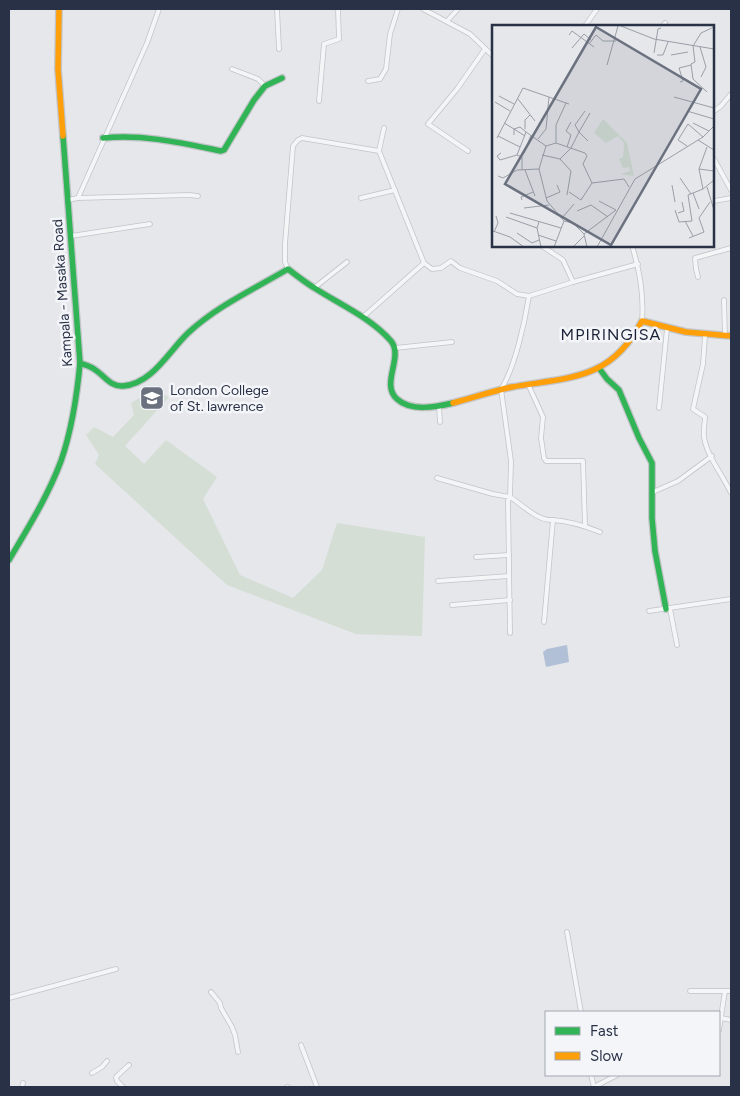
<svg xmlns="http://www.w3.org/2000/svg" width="740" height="1096" font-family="Figtree,sans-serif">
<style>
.green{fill:#d4ded5}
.water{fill:#b1c0d7}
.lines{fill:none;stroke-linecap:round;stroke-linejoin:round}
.street-casing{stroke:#c2c4c8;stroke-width:5.5}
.fast-casing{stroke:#c2c4c8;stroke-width:8}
.slow-casing{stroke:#c2c4c8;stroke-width:8}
.street{stroke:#f4f5f7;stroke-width:4}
.fast{stroke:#30b455;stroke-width:5.5}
.slow{stroke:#ff9f0a;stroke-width:5.5}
.labels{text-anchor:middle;stroke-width:5;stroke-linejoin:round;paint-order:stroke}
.street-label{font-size:14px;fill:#293146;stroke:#f3f5f9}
.poi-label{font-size:14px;fill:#293146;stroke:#f3f5f9;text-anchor:start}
.quarter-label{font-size:16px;letter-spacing:1px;fill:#1b2237;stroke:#f3f5f9}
.inset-road{fill:none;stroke:#9a9ea8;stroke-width:1}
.view{fill:#6b717f;fill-opacity:0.15;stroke:#6b717f;stroke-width:2.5}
.inset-edge{fill:none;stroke:#293146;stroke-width:2.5}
</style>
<rect width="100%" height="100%" fill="#e5e7ea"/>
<!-- green -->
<path class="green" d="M153,390L169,397L125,446L144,464L166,440L217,477L203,499L240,575L293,598L322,570L337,523L425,537L422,636L356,634L227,585L95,464L99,455L86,435L94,427L113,437L134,415L131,403Z"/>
<!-- water -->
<path class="water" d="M567,645L569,662L546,667L543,652L547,649Z"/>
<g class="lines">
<defs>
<g id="street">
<path d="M277,9L279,49"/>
<path d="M423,9L470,34L494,57"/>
<path d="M447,21L458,9"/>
<path d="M585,26L597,9"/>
<path d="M663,26L665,23"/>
<path d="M232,69L258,79L265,86"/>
<path d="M368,81L380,79L386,69L390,34L398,9"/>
<path d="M319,101L324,44L339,39L338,9"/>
<path d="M714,111L721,106L731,94"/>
<path d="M384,128L379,151L424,263L432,269L441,268L451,261L460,268L497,281L517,294L529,296L573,282L638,264"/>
<path d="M468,151L428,124L457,89L485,49"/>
<path d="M714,159L731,190"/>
<path d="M78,198L189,195L198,196"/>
<path d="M361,198L395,190"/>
<path d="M68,200L78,198L147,43L159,9"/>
<path d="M714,201L731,198"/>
<path d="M71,236L150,224"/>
<path d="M542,246L563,260L573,282"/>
<path d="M632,246C640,271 644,295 642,321"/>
<path d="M288,269L285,262V244L293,146L298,140L302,138L379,151"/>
<path d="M698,277L696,269L695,258L731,248"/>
<path d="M314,288L347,262"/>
<path d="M529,296C525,321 515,368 501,389L511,461L510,497C523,505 537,521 553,520L544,622"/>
<path d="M724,300L725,336"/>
<path d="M363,317L424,263"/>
<path d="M705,336L703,364L693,409L705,417C705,423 703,430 704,437C707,457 723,475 731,493"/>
<path d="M395,348L452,342"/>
<path d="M528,384L543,417L541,438L544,458L546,461H583L585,526"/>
<path d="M439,406L440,422"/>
<path d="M659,408L667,329"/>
<path d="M437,478L493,494L510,497L508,501L510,633"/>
<path d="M653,492L678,481L712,456"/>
<path d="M553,520C569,521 585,526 600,532"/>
<path d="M476,557L509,555"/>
<path d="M438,581L509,576"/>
<path d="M452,605L510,600"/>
<path d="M670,609L677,645"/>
<path d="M649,611L731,599"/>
<path d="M567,932L581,1012"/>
<path d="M690,991H731"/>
<path d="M211,992L220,1003L221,1008L232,1027L235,1035L238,1052"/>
<path d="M9,998L116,969"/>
<path d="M721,1018L731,1020"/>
<path d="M719,1030L725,991"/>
<path d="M301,1045L317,1087"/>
<path d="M92,1073L102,1067L107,1061"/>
<path d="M591,1075L594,1087"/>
<path d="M22,1087L23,1083"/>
<path d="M123,1087L117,1081L116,1077L129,1065"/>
<path d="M287,1087H288"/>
<path d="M594,1087L617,1075"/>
</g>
<g id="fast">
<path d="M103,138C144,134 182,143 221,151L224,150L254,100L265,86L282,78"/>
<path d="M80,363C85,365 90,366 94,369C104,375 110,387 123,386C152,384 169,351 188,333C217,306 254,289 288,269C297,276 306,283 316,289C341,305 371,318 391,341C404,357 380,384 397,399C411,412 436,407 453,403"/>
<path d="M599,368L607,379L619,390L639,438L652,463V518L655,551L666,609"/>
<path d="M9,560C28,528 48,496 61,461C72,429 77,396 80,363L63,136"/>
</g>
<g id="slow">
<path d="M59,9L58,69L63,136"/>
<path d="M453,403C473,398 492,391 512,387C571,377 611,380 642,321L686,332L731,336"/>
</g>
</defs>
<!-- street casing -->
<use href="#street" class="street-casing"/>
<!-- fast casing -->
<use href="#fast" class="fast-casing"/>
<!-- slow casing -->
<use href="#slow" class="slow-casing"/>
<!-- street -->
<use href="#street" class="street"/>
<!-- fast -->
<use href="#fast" class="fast"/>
<!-- slow -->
<use href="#slow" class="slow"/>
</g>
<!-- icons -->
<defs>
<symbol id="school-square" viewBox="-11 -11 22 22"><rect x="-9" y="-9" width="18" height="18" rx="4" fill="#6b717f" stroke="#f3f5f9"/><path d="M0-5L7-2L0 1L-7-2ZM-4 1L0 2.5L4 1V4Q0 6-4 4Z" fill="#fff"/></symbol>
</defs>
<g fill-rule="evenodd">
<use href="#school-square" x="138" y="384" width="28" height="28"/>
</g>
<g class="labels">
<!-- street labels -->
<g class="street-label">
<text transform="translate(62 293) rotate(-94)" y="5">Kampala - Masaka Road</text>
</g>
<!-- poi labels -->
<g class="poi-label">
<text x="170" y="395">London College<tspan x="170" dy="16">of St. lawrence</tspan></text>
</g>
<!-- quarter labels -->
<g class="quarter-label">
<text x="611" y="340">MPIRINGISA</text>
</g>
</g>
<!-- overview -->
<g transform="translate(492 25)">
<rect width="222" height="222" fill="#e5e7ea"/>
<path d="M111,94L135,118L142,151L128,149L138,146L137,142L131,143L127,134L131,132L132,118L126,111L114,118L102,108Z" fill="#d4ded5"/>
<path class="inset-road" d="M129,1L162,14L222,24M77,10L80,6L102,22M97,19L104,10L111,16H124M208,22L214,42L209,52M80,23L92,9L99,15M162,28L166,4L169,3M165,30H171L176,17M179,30L196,27M115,40L126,1M188,57L191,56L187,43L199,40M215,67L201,54L199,39L203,37L201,21L209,8L222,2M7,71L22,79M182,72L222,83M26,74L43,96M3,77L18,86M195,86L222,94M12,98L22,104L28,102L34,107M201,98L217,106M33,104V95L38,90M22,110V104L33,111M6,111L28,122M5,113L31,63L77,79M46,114L54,104L57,72M206,115L222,125M96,116L87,107L98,88M64,118V100L74,78M54,121L47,144L55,176L72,196L81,198L92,209M195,121L186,115L196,99L211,112M75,122L79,110L74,106L79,97M215,122L207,144L211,164L222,155M9,128L5,131L8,135L25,130M32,128L39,110M25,130L34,107L54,121L64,118L93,128L95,131L91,139L100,158L132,154L137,162M25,130L30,132V145M50,130L68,134L79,146L75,170M68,134L79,123L87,107L83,100L93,86M207,144L222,146M33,145L43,171M6,151L11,153L25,145L47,144M188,153L199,169M180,160L183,177M215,162L222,185M77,167L89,175L100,158M201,168L207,184M54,173L68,167L65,160M30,175L29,172L41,167M107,176L124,185M32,183L57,180M183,185L187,197L200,196L196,170L211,164M85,186L99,180L116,192M18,188L69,203M186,188L192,186L190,177M14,192L45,203M70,193L82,179M193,196L201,211M47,197L45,203L49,222M1,206L18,212L32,222M2,207L6,198L4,191M25,208L40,218L47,215M46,210L64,216M197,213L212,207L207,193L218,177M62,222L72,196M81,222L92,211M95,222L92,209L124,185M105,222L143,154L211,112L222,101"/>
<path class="view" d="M104,2L209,64L119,220L13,159Z"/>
<rect width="222" height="222" class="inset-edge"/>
</g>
<!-- border -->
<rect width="740" height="1096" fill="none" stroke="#293146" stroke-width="20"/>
<!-- legend -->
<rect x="545" y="1011" width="175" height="65" fill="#f3f5f9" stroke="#a2a7b1"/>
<rect x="555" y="1027" width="25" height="8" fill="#30b455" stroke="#a2a7b1"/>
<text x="590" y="1036" font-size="15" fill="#293146">Fast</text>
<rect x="555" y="1052" width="25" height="8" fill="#ff9f0a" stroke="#a2a7b1"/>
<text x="590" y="1061" font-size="15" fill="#293146">Slow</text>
</svg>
